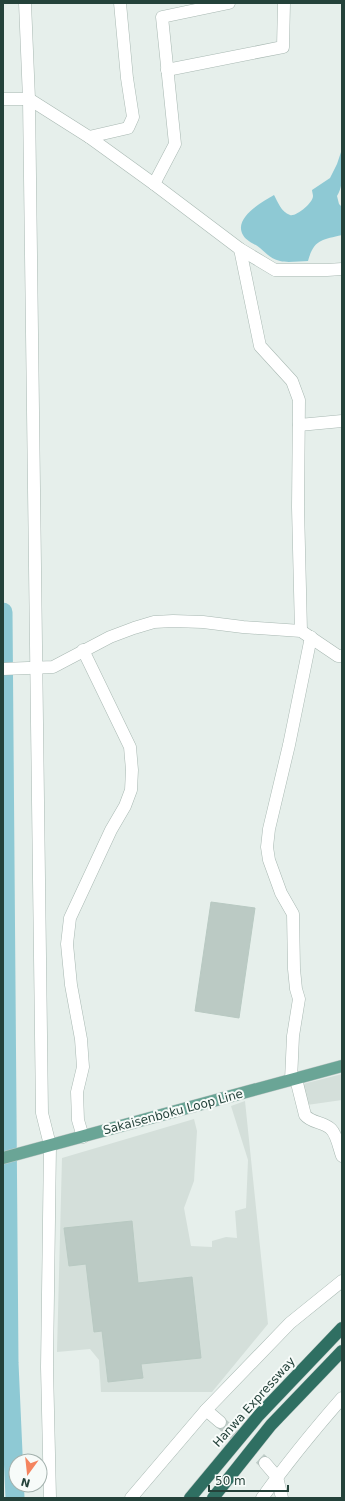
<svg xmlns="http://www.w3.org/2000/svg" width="345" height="1501" font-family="'DejaVu Sans',sans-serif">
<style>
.built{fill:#d4dfda}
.water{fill:#8ec9d4}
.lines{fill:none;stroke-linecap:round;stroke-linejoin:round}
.river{stroke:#8ec9d4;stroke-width:19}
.building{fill:#bbcac4;stroke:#b8c9c2}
.minor-tunnel{stroke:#bfccc8;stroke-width:12;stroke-dasharray:12 6;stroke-linecap:butt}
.minor-casing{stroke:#a8b8b2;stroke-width:13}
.major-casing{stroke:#c2cac8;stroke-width:13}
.highway-casing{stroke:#c2cac8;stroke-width:13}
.minor{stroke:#fff;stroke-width:12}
.major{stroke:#6aa596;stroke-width:12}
.highway{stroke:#2f6f62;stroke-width:12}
.labels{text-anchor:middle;stroke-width:4;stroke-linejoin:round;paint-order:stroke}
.street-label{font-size:12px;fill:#24423a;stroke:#f7fbf9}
</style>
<rect width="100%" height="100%" fill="#e6efeb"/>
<!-- built -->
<g class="built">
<path d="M342,1074V1100L307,1105L303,1084Z"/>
<path d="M245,1101L268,1324L212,1392H101L99,1360L90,1349L57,1352L62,1158L194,1119L197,1131L194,1181L184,1208L191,1246L212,1247V1241L226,1237L237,1238L235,1211L246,1208L248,1160L231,1106Z"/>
</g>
<!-- water -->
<path class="water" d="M342,149C342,164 345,183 337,196L339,204L342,207V235C322,240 314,239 308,261C299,261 288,263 280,261C271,259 267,254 260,248C254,243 247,242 243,235C233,218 262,202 274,195C278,202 281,212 290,215C296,217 313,203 313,196C313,195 312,191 312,190L330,178L337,164Z"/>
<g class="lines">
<!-- river -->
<path class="river" d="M3,612L9,1363L15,1498"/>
</g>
<!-- building -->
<g class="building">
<path d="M211,902L255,908L239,1018L195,1011Z"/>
<path d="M132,1221L138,1283L192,1277L201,1358L141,1364L143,1378L108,1382L102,1331L94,1332L86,1264L69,1266L64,1228Z"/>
</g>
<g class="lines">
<!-- minor-tunnel -->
<path class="minor-tunnel" d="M220,1422L265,1463"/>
<defs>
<g id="minor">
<path d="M25,3L29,99L42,1113L50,1145L47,1367L50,1498"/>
<path d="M167,70L283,47L284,3"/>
<path d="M3,99H29L89,137L154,184L240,249L275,270H327L342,269"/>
<path d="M89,137L128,128L133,117L127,78L120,3"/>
<path d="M154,184L175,144L162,17L229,3"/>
<path d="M240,249L260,346L292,381L299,400L298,507L301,631"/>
<path d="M299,425L342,421"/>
<path d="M83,650L130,747L132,770L131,790L125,806L111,830L70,918L67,944L71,985L81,1039L83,1067L77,1092L78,1120L83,1137"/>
<path d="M3,669L53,667L110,637L134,628L154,622L173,621L203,622L243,627L301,631L338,656H342"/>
<path d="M296,1079L305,1115C311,1123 324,1122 331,1129C337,1135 339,1148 342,1156"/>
<path d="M291,1080L293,1036L299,999L296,989L294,969L293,914L281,893L269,860L267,847L269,829L289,745L311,637"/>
<path d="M206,1410L220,1422"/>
<path d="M265,1463L277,1477L282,1498"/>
<path d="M131,1498L206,1410L290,1323L342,1281"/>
<path d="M262,1498C287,1463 314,1430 342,1398"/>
</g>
<path id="major" d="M3,1158L342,1066"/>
<g id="highway">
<path d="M190,1498L259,1415L342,1328"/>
<path d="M213,1498L271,1425L342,1351"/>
</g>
</defs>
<!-- minor casing -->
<use href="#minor" class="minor-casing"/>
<!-- major casing -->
<use href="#major" class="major-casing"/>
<!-- highway casing -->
<use href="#highway" class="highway-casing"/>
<!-- minor -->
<use href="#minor" class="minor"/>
<!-- major -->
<use href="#major" class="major"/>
<!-- highway -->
<use href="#highway" class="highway"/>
</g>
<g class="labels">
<!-- street labels -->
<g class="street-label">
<text transform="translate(173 1112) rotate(-15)" y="4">Sakaisenboku Loop Line</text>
<text transform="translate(254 1402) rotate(-48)" y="4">Hanwa Expressway</text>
</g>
</g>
<!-- border -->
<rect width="345" height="1501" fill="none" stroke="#24423a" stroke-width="8"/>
<!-- north arrow -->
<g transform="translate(28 1473) rotate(195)"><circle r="19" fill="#f7fbf9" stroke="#a3b1ad"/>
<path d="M0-3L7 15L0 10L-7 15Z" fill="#f4845f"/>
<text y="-6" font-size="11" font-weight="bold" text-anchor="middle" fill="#24423a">N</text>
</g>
<!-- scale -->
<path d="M209 1485v6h79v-6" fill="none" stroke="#24423a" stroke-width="2"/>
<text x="215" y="1485" font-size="12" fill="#24423a" stroke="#f7fbf9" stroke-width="3" paint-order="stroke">50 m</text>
</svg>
